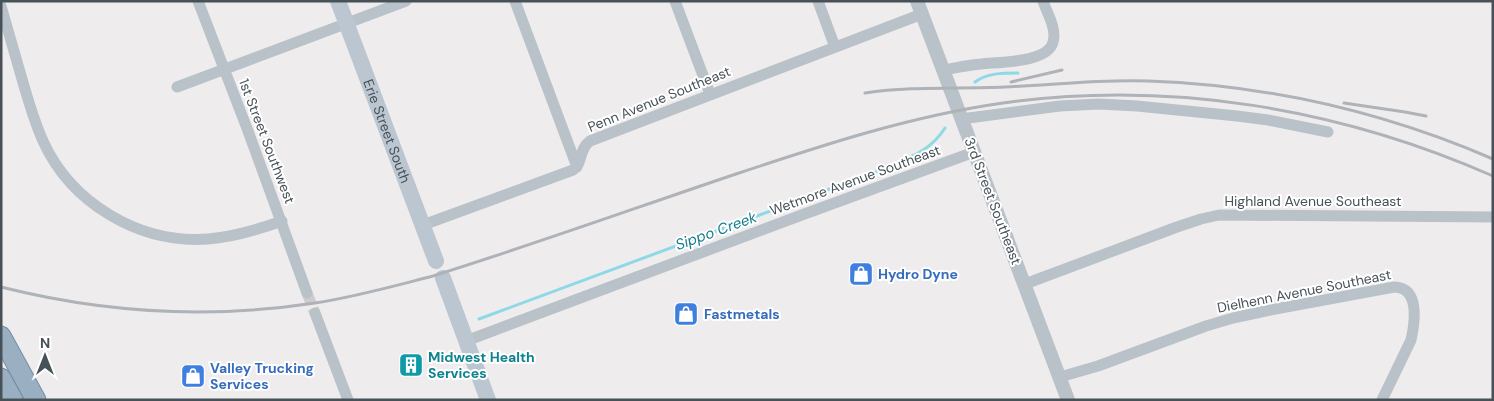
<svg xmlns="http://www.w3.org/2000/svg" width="1494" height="401" font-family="'DM Sans',sans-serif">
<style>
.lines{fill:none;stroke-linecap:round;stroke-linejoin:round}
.stream{stroke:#8dd9e5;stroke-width:3}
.minor-tunnel{stroke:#cdcdcf;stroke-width:11;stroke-dasharray:11 5.5;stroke-linecap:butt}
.trunk-casing{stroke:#728ea4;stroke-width:21}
.minor{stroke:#b9c2c8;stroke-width:11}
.tertiary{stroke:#b9c2c8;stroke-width:14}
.secondary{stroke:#bbc6d0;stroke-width:16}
.trunk{stroke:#9ab0c2;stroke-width:19}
.rail{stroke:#afb2b7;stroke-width:3}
.labels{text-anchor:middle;stroke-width:4;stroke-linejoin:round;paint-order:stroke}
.street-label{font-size:14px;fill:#465158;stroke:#fff}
.shop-label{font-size:14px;font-weight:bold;fill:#366cbe;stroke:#fff;text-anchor:start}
.culture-label{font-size:14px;font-weight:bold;fill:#0d838f;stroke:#fff;text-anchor:start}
.water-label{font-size:15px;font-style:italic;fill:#157d8e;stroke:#fff}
</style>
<rect width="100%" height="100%" fill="#efeced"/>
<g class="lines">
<!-- stream -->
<g class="stream">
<path d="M975,82C987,73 1002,73 1018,73"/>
<path d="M479,319L881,170C907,158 929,153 945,128"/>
</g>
<!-- minor-tunnel -->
<path class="minor-tunnel" d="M307,293L315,313"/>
<defs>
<g id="trunk">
<path d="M1,336L36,400"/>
<path d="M1,378L13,400"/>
</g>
</defs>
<!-- trunk casing -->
<use href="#trunk" class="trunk-casing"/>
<!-- minor -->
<g class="minor">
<path d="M198,1L248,131L307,293"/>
<path d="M515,1L577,167"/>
<path d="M675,1L710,94"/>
<path d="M818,1L835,47"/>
<path d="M1,6C8,31 15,55 22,79C28,100 34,121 43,141C71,203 139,244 208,239C234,237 257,230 282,221"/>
<path d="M943,70C956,68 968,65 981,64C998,62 1048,63 1053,42C1057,29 1047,13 1043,1"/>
<path d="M177,87L406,1"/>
<path d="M961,119L1060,106L1099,104L1137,106L1237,116L1268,120L1328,132"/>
<path d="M423,225L573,170C584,162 578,150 590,141L922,14"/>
<path d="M1025,284L1177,227L1201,219L1219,215L1493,217"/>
<path d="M315,313L348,400"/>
<path d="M466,341L799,216L974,152"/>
<path d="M1060,377L1098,366L1206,326L1233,318L1270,310L1394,287C1420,287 1415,322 1411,340L1382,400"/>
</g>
<!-- tertiary -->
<path class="tertiary" d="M917,1L1068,400"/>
<!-- secondary -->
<g class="secondary">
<path id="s1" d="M338,1L436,261"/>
<path d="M443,278L488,400"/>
</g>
<!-- trunk -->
<use href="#trunk" class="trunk"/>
<!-- rail -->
<g class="rail">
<path d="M1011,82L1062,70"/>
<path d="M865,93C911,86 958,89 1005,87C1052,85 1101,79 1148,81C1266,85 1384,112 1493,159"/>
<path d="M1344,103L1405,112L1426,116"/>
<path d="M1,287C104,313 210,319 315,303C355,297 394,286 433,276C535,244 635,208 736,174C823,145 911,116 1003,103C1170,80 1339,108 1493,176"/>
</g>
</g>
<!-- icons -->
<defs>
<symbol id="shop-square" viewBox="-11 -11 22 22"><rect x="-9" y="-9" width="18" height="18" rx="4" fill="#3f7fe0" stroke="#fff"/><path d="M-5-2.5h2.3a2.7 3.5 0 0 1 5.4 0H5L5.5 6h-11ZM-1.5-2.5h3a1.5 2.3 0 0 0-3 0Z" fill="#fff"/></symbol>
<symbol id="building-square" viewBox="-11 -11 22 22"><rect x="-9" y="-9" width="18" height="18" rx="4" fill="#0f9aa8" stroke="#fff"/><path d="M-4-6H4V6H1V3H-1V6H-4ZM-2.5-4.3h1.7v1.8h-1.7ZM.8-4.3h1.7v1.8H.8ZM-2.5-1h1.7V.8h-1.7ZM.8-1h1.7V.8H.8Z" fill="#fff"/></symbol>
</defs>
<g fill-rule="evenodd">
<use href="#shop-square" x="847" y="260" width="28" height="28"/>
<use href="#shop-square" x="672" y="300" width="28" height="28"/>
<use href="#building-square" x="397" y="351" width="28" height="28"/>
<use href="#shop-square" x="179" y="362" width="28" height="28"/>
</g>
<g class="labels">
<!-- street labels -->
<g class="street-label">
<text transform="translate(659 99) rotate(-22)" y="5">Penn Avenue Southeast</text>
<text dy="5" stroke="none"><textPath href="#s1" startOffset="139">Erie Street South</textPath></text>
<text transform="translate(267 141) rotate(69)" y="5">1st Street Southwest</text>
<text transform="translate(855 180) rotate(-20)" y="5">Wetmore Avenue Southeast</text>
<text transform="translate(993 201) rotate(69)" y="5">3rd Street Southeast</text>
<text x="1313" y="206">Highland Avenue Southeast</text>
<text transform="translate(1304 291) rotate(-11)" y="5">Dielhenn Avenue Southeast</text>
</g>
<!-- shop labels -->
<g class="shop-label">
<text x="878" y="279">Hydro Dyne</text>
<text x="704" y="319">Fastmetals</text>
<text x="210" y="373">Valley Trucking<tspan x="210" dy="16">Services</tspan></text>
</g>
<!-- culture labels -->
<g class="culture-label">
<text x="428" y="362">Midwest Health<tspan x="428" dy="16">Services</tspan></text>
</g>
<!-- water labels -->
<g class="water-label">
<text transform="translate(716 231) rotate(-20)" y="5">Sippo Creek</text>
</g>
</g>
<!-- border -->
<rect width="1494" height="401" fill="none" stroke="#465158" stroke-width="5"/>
<!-- north arrow -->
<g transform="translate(45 356)" stroke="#ffffff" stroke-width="4" paint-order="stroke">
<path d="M0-4L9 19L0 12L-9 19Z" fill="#465158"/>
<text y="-8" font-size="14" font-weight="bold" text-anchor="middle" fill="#465158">N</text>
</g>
</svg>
